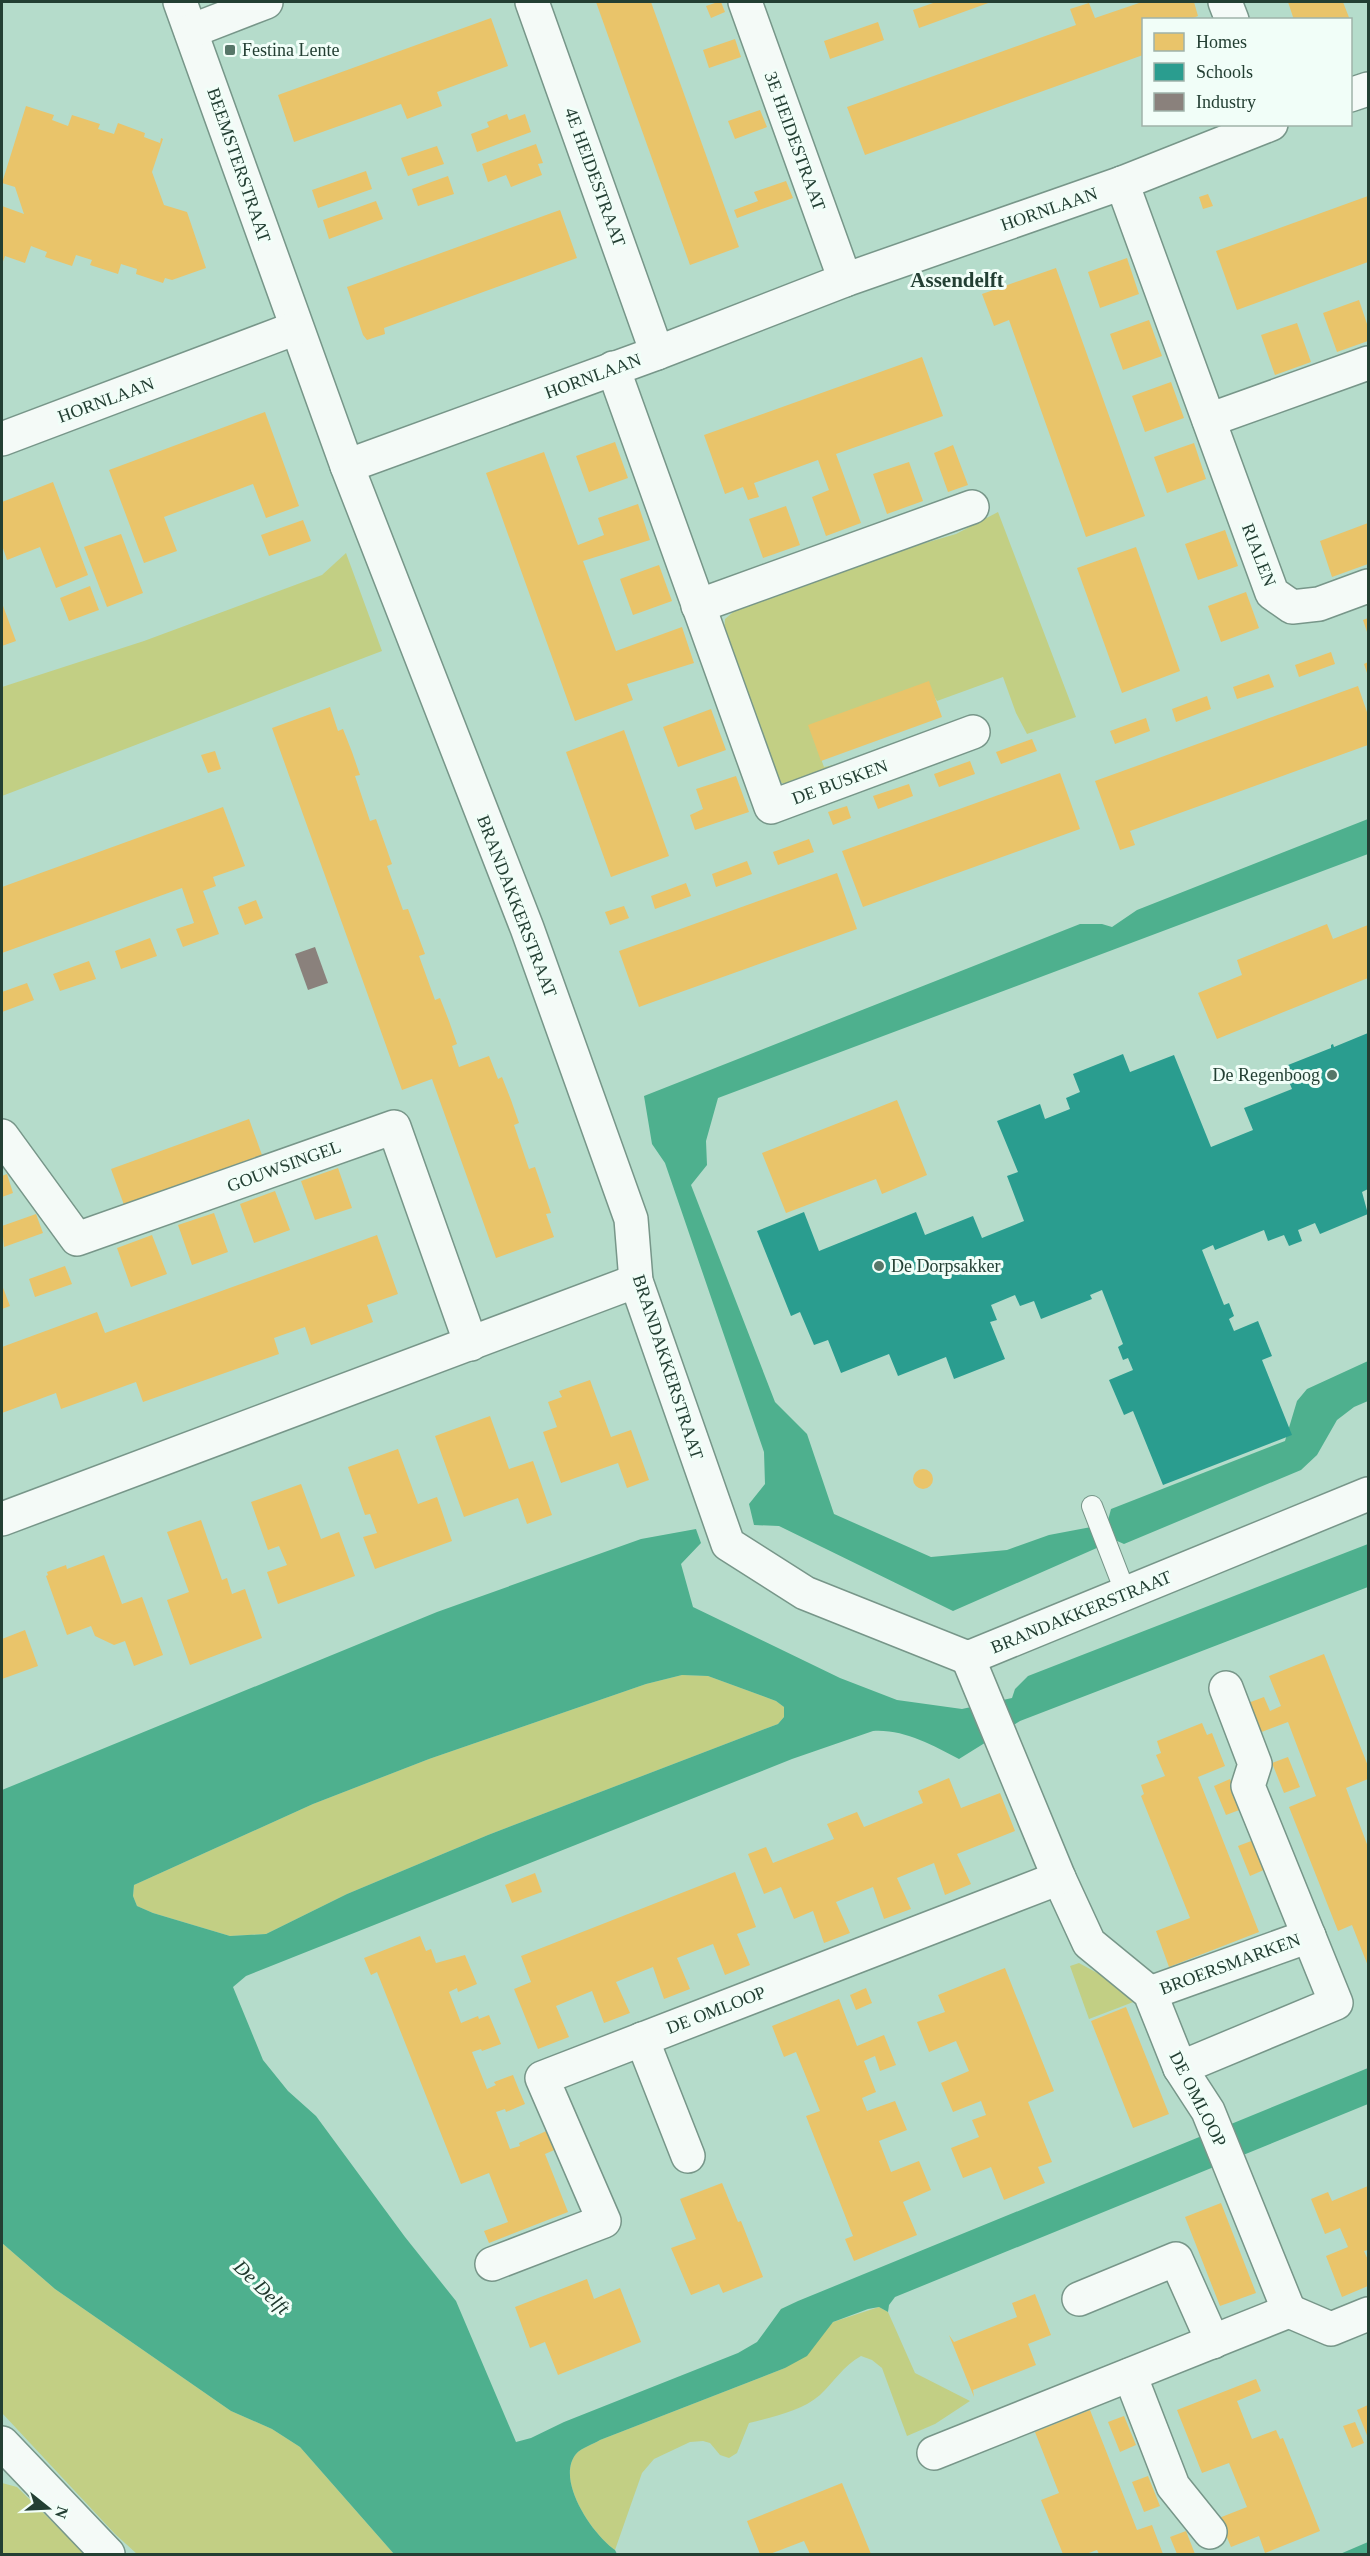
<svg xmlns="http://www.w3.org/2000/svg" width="1370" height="2556" font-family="Georgia,serif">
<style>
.green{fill:#c2cf84}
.water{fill:#4eb08e;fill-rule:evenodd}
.homes{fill:#e9c46a}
.schools{fill:#2a9d8f}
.industry{fill:#8a817c}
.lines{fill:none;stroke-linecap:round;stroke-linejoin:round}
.lane-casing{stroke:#779689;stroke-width:22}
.street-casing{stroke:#779689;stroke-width:36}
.lane{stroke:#f4faf7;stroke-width:20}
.street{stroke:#f4faf7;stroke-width:33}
.poi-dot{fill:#567668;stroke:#f1fef8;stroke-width:2}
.labels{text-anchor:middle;stroke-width:6;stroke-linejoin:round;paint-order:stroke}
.poi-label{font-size:18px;fill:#233f33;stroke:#f1fef8;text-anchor:start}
.street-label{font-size:18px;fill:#233f33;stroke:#f1fef8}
.water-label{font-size:20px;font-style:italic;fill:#20392e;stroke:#f1fef8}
.quarter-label{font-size:21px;font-weight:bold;fill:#233f33;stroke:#f1fef8}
</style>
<rect width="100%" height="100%" fill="#b5dccb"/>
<!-- green -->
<g class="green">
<path d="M998,512L1076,717L1027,734L1016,713L1003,677L937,701L926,683L809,726L824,767L839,764L791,787L780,782L724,635L725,619L739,607L877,557L956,534Z"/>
<path d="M346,553L382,651L2,796V687L144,641L322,575Z"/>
<path d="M682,1675L708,1676L776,1701L784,1707V1717L778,1724L488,1835L347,1894L266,1934L230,1936L153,1913L137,1906L133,1896L134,1885L313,1804L429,1759L646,1684Z"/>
<path d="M1079,1963L1132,1992L1136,2001L1089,2019L1070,1966Z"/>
<path d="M2,2243L55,2289L231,2411L272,2429L300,2447L394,2554H137L115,2534L2,2413Z"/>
<path d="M879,2307L888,2312L915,2373L970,2401L935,2424L907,2436L882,2368L872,2360L861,2356C843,2366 834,2382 820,2395C802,2411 772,2417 749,2423L737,2453L729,2458L720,2455L710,2443L703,2441L690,2442L654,2459L642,2473L615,2550C593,2535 555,2480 576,2454C581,2448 594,2444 600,2440L785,2368L833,2322Z"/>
<path d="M2,2483L17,2487L85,2554H2Z"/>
</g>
<!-- water -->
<g class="water">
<path d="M1368,819V854L718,1098L706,1141L707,1165L691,1185L775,1402L807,1434L834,1514L931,1557L1007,1550L1049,1535L1107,1524L1111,1509L1285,1441L1297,1401L1307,1389L1368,1361V1401L1354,1407L1337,1420L1317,1455L1301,1470L1124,1544L1115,1540L953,1611L779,1526L754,1525L749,1504L765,1484L764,1452L665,1163L652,1144L644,1096L1080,924H1102L1112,927L1137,910Z"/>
<path d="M696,1529L701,1543L681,1564L693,1607L840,1678L897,1700L962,1709L1012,1698L1015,1689L1028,1676L1368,1544V1587L1020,1721L959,1759C932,1745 904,1729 873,1731L792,1759L246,1976L233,1987L263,2060L288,2091L316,2116L405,2237L456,2301L516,2442L531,2438L564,2422L738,2353L757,2342L781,2309L798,2301L1368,2068V2104L895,2297L889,2305L888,2312L879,2307L868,2309L833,2322L807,2356L785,2368L600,2440C594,2444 581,2448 576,2454C555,2480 593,2535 615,2550L617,2554H394L300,2447L272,2429L231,2411L55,2289L2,2243V1790L437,1612L641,1539ZM682,1675L708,1676L776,1701L784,1707V1717L778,1724L488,1835L347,1894L266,1934L230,1936L153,1913L137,1906L133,1896L134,1885L313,1804L429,1759L646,1684Z"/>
<path d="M1368,2542V2554H1340Z"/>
</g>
<!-- homes -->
<g class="homes">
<path d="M596,2H651L739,247L690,265Z"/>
<path d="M718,2H721L725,12L711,18L706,6Z"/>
<path d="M936,2H991L919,28L913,10Z"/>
<path d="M1142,2H1194L1198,16L1188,20H1143V55L865,155L847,107L1076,25L1070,9L1089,3L1095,18Z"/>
<path d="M1288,2H1343L1350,20H1294Z"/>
<path d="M491,18L508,66L437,92L442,106L407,119L401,104L294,142L278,95Z"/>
<path d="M878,22L884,40L830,59L824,41Z"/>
<path d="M735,39L741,57L709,68L703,50Z"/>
<path d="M26,106L54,115L52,120L68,126L72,115L100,124L98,129L114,134L118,123L145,133L144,137L160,143L161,138L163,139L152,172L164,205L187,212L206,268L172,280L165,278L163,283L136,274L137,269L121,264L118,274L90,265L92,260L76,255L72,266L45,257L47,252L31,246L25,263L5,256L2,264V206L24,214L15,187L2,183Z"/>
<path d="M760,110L767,127L735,139L728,121Z"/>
<path d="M507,114L509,120L525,114L531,132L477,152L471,134L489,127L487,122Z"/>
<path d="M536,144L543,163L538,164L542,175L511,187L506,175L488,182L482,164Z"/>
<path d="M437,146L444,164L408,176L401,158Z"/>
<path d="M366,171L372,189L318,208L312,190Z"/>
<path d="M448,176L454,194L418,206L412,189Z"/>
<path d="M786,181L793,198L737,218L734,210L758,201L754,192Z"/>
<path d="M1208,194L1213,206L1203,209L1199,197Z"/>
<path d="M1368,196V262L1237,310L1216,251Z"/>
<path d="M376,201L383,219L329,239L323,220Z"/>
<path d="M560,210L577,258L384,328L385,334L367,340L363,335L347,287Z"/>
<path d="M1127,258L1139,294L1100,308L1088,272Z"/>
<path d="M1056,268L1145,516L1086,537L1009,320L994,326L982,294Z"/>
<path d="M1359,300L1368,327V341L1337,352L1323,313Z"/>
<path d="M1149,320L1162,356L1123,370L1110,334Z"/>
<path d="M1297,323L1311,362L1275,375L1261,335Z"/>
<path d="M922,357L943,416L836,454L861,523L826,536L812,497L829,490L818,460L754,483L759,497L748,500L743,487L725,494L704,435Z"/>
<path d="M1171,382L1184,418L1145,432L1132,396Z"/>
<path d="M265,412L299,506L266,518L253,484L164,517L177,551L144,563L109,470Z"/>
<path d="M615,442L628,478L589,492L576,456Z"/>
<path d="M1194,443L1206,479L1167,493L1154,457Z"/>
<path d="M953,445L968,485L948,492L934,453Z"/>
<path d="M544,452L578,545L604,535L598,518L638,504L650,540L583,561L616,651L682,627L694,663L627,684L633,700L575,721L486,473Z"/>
<path d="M909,462L923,501L887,514L873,474Z"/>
<path d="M53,482L88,575L56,588L40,547L7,560L2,545V502Z"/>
<path d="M786,506L800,545L763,558L749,519Z"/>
<path d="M303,520L311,541L269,556L261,535Z"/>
<path d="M1368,523V564L1332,577L1320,541Z"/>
<path d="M1225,530L1238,566L1198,580L1185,544Z"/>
<path d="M121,534L143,593L107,607L84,547Z"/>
<path d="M1136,547L1180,671L1122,693L1077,568Z"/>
<path d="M659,565L672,601L633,615L620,579Z"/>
<path d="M90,586L99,610L69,621L60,598Z"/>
<path d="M1246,592L1259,628L1221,642L1208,606Z"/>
<path d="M2,603L16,641L2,646Z"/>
<path d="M1368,618V635L1363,620Z"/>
<path d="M1331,652L1335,664L1299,677L1295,665Z"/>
<path d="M1368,662V676L1364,664Z"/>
<path d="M1269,674L1274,687L1237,699L1233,687Z"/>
<path d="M929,681L942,717L821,761L808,725Z"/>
<path d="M1358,686L1368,715V745L1130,831L1135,845L1120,850L1095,781Z"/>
<path d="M1207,696L1211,709L1176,722L1172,709Z"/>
<path d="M330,707L338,731L343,729L352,752L360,775L355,776L370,821L376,819L392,864L387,866L403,910L408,909L425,954L419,956L435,1000L440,998L449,1021L457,1044L452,1046L459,1067L489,1056L498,1079L502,1077L511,1100L519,1123L514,1125L529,1169L535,1167L551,1213L546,1214L554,1237L496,1258L432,1079L402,1090L272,728Z"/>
<path d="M711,709L726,750L678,767L663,727Z"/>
<path d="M1146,718L1150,731L1115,744L1110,731Z"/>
<path d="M624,730L669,856L611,877L566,752Z"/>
<path d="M1032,739L1037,751L1001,764L996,752Z"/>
<path d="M215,751L221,769L208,773L201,755Z"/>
<path d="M970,761L975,774L939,787L934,774Z"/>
<path d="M1060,773L1080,829L863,907L842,851Z"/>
<path d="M736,776L749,812L695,830L690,815L703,809L696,789Z"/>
<path d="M909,784L913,796L878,809L873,796Z"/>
<path d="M847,806L851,818L833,825L828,812Z"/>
<path d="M223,807L245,866L213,877L216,886L203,891L219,934L183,947L176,929L194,923L182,888L2,953V887Z"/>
<path d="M809,839L814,852L778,865L773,852Z"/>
<path d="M747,861L752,874L716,887L712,874Z"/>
<path d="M837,873L857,929L639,1007L619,951Z"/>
<path d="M686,883L691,896L655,909L651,896Z"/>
<path d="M256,900L263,918L245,925L238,907Z"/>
<path d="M624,906L629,918L610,925L605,912Z"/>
<path d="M1327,924L1333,939L1368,925V978L1217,1039L1198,993L1242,975L1237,960Z"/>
<path d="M150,938L157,956L121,969L115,951Z"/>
<path d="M89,961L96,979L60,991L53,974Z"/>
<path d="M27,983L34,1000L2,1012V992Z"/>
<path d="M897,1100L927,1175L882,1194L876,1179L786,1213L762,1153Z"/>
<path d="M249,1119L262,1155L124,1205L111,1169Z"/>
<path d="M338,1168L352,1208L315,1220L301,1181Z"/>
<path d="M7,1174L13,1193L2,1197V1176Z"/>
<path d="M275,1191L290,1230L254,1243L240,1204Z"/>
<path d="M214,1213L228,1252L192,1265L178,1225Z"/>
<path d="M36,1214L43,1233L4,1247L2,1226Z"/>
<path d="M152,1235L167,1274L131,1287L117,1248Z"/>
<path d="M377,1235L398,1294L367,1305L373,1322L311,1345L305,1327L274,1338L279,1354L143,1402L136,1382L61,1409L56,1393L2,1413V1347L97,1312L105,1333Z"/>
<path d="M65,1266L72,1284L35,1297L29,1279Z"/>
<path d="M2,1285L10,1306L2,1309Z"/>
<path d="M590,1380L611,1437L631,1430L649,1480L627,1488L618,1463L561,1483L543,1432L557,1427L548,1402L562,1397L559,1391Z"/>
<path d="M490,1416L509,1469L533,1461L552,1515L527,1524L518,1498L464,1517L435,1436Z"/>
<path d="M398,1449L418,1504L437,1497L452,1541L375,1569L363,1537L377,1533L370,1514L365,1515L348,1467Z"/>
<circle cx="923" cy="1479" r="10"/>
<path d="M301,1484L321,1539L339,1532L355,1576L278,1604L267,1572L287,1565L279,1546L268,1550L251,1502Z"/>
<path d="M201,1520L222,1580L227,1578L232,1594L245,1589L262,1638L190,1665L167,1600L189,1592L167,1532Z"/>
<path d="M104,1555L122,1604L142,1597L163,1655L134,1666L125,1641L114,1645L95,1636L91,1626L67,1635L46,1576L48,1575L47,1572L66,1565L67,1569Z"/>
<path d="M25,1630L38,1666L2,1679V1639Z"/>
<path d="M1324,1654L1368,1766V1779L1346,1788L1368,1847V1966L1352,1925L1338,1931L1289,1807L1316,1796L1288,1722L1259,1733L1248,1703L1264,1697L1270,1711L1281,1706L1269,1676Z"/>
<path d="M1202,1723L1207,1735L1212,1733L1225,1766L1198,1777L1259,1932L1169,1967L1156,1931L1190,1918L1141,1796L1144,1794L1141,1785L1165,1776L1156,1755L1161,1753L1157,1741Z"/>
<path d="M1288,1757L1300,1787L1284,1793L1272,1763Z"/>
<path d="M949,1778L961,1808L1000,1793L1015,1831L957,1854L971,1884L945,1895L934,1863L897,1878L911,1909L884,1919L873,1887L836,1902L850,1933L824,1943L813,1911L794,1919L781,1887L764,1894L748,1854L766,1847L773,1863L834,1839L827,1824L857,1812L864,1827L923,1803L918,1791Z"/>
<path d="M1230,1779L1242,1809L1226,1815L1214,1786Z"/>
<path d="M1254,1840L1266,1869L1250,1876L1238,1846Z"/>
<path d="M735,1872L756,1927L737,1934L750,1965L725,1975L713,1944L677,1958L690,1989L664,1999L653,1967L616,1982L630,2013L604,2023L592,1991L556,2006L569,2037L538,2049L514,1989L531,1982L521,1956Z"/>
<path d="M535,1873L542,1892L512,1903L505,1885Z"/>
<path d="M420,1936L426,1951L431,1949L436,1963L465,1955L477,1984L458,1992L457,1988L449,1992L461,2023L478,2016L479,2019L489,2015L501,2044L482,2051L481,2049L472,2052L487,2089L496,2085L494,2082L513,2075L519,2090L525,2104L506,2112L505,2109L496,2112L510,2149L520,2146L519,2143L551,2129L559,2148L545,2154L568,2212L489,2243L484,2231L508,2222L489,2173L461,2184L377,1972L371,1975L364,1958Z"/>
<path d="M1005,1968L1054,2091L1028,2102L1052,2162L1038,2167L1045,2183L1004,2200L991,2167L963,2178L951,2148L979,2137L972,2120L986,2115L981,2101L953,2112L941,2083L969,2071L956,2041L929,2052L917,2022L945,2012L938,1995Z"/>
<path d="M866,1988L872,2003L856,2010L850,1995Z"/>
<path d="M839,1999L857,2046L884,2035L896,2065L880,2071L875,2056L864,2061L876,2092L862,2098L867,2111L895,2101L907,2130L879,2141L891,2172L919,2161L931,2190L903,2202L917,2235L854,2261L845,2239L853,2236L806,2116L820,2111L796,2052L784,2057L772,2026Z"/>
<path d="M1126,2007L1169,2114L1133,2128L1091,2021Z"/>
<path d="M722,2183L738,2222L741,2221L763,2277L723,2293L719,2284L691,2295L671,2248L696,2239L680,2199Z"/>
<path d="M1368,2186V2250L1364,2251L1368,2260V2286L1342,2297L1326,2256L1348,2247L1340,2228L1325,2234L1311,2199L1328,2192L1332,2201Z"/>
<path d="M1221,2203L1256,2293L1220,2306L1185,2217Z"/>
<path d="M587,2279L594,2299L620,2288L641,2342L558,2375L545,2342L530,2348L515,2307Z"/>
<path d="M1035,2294L1051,2335L1028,2344L1036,2365L973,2390L974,2397L949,2335L954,2342L1017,2317L1012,2303Z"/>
<path d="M1256,2379L1261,2391L1237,2401L1252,2439L1276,2430L1280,2439L1283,2438L1320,2531L1265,2553L1259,2536L1231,2547L1219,2518L1247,2507L1229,2463L1202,2473L1177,2410Z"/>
<path d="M1368,2405V2438L1357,2410Z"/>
<path d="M1090,2410L1137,2530L1152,2525L1163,2554H1099L1097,2550L1086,2554H1063L1041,2500L1059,2493L1035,2432Z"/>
<path d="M1124,2416L1136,2445L1120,2452L1108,2422Z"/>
<path d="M1355,2422L1364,2443L1352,2448L1343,2426Z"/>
<path d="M1148,2476L1160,2506L1144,2512L1132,2482Z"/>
<path d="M842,2483L871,2554H810L804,2541L770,2554H760L747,2521Z"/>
<path d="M1186,2531L1195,2554H1177L1170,2537Z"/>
</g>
<!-- schools -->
<path class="schools" d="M1368,1033V1189L1362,1192L1368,1214L1320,1234L1315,1223L1298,1230L1302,1241L1289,1246L1284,1235L1268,1241L1264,1230L1215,1250L1213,1245L1202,1250L1224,1305L1229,1303L1234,1316L1229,1319L1234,1331L1258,1321L1272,1356L1262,1360L1292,1435L1163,1485L1133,1411L1124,1415L1109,1380L1133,1370L1128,1358L1123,1360L1118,1347L1123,1344L1102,1290L1090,1295L1092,1299L1041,1319L1034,1301L1020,1306L1015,1295L991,1305L997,1320L990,1322L1005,1359L954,1379L946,1357L898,1376L889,1354L841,1373L828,1340L814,1345L800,1312L791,1316L757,1231L804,1212L819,1251L916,1212L925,1235L973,1216L982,1238L1024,1221L1007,1176L1018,1172L997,1121L1040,1104L1045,1119L1070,1109L1066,1098L1080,1092L1073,1074L1123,1054L1130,1072L1174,1055L1211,1147L1253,1130L1244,1108L1292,1089L1283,1067L1331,1048V1045L1333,1044L1334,1047Z"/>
<!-- industry -->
<path class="industry" d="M315,947L328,983L308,990L295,954Z"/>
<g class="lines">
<defs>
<path id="lane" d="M1092,1506L1126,1594"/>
<g id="street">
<path d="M180,2L347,466L657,353L845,280L1122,183L1271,124"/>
<path d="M532,2L657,353"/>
<path d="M745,2L845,280"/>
<path d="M1225,2L1232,20"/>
<path d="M191,31L266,2"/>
<path d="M1350,95L1368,89"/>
<path d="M1122,183L1272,593L1292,607L1319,604L1368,586"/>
<path d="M613,368L771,807L973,732"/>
<path d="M1209,420L1368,363"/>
<path d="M2,439L296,328"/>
<path d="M347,466L527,928L631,1219L636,1281L728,1544L805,1593L968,1658L1368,1494"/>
<path d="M698,606L972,507"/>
<path d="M2,1136L77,1239L394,1127L471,1344"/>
<path d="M2,1519L636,1281"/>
<path d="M968,1658L1059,1878L1089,1943L1150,1993L1180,2068L1208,2111L1289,2311"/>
<path d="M1150,1993L1309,1936"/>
<path d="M642,2039L688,2156"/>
<path d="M1180,2068L1336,2003L1248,1786L1255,1764L1226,1688"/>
<path d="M492,2264L604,2221L542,2078L1059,1878"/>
<path d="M1079,2299L1176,2259L1213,2342"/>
<path d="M1130,2375L1173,2486L1210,2532"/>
<path d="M2,2443L108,2554"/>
<path d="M934,2453L1289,2311L1331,2329L1368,2314"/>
</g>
</defs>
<!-- lane casing -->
<use href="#lane" class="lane-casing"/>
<!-- street casing -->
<use href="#street" class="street-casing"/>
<!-- lane -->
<use href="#lane" class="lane"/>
<!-- street -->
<use href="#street" class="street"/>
</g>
<!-- markers -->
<g class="poi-dot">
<rect x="224" y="44" width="12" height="12" rx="3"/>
<circle cx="1332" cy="1075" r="6"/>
<circle cx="879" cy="1266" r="6"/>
</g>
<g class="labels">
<!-- poi labels -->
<g class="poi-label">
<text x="242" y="56">Festina Lente</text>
<text x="1320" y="1081" text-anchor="end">De Regenboog</text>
<text x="891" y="1272">De Dorpsakker</text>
</g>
<!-- street labels -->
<g class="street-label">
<text transform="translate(795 141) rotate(70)" y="6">3E HEIDESTRAAT</text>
<text transform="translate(239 165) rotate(71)" y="6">BEEMSTERSTRAAT</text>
<text transform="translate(595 177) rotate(70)" y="6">4E HEIDESTRAAT</text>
<text transform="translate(1049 209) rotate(-19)" y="6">HORNLAAN</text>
<text transform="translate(593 376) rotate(-20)" y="6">HORNLAAN</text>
<text transform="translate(106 400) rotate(-20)" y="6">HORNLAAN</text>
<text transform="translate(1259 555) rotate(69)" y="6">RIALEN</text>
<text transform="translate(840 782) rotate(-20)" y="6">DE BUSKEN</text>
<text transform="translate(517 906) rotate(69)" y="6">BRANDAKKERSTRAAT</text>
<text transform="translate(284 1166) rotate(-20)" y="6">GOUWSINGEL</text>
<text transform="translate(668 1367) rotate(72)" y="6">BRANDAKKERSTRAAT</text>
<text transform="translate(1081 1612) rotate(-22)" y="6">BRANDAKKERSTRAAT</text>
<text transform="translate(1230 1964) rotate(-20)" y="6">BROERSMARKEN</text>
<text transform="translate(716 2010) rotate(-21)" y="6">DE OMLOOP</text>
<text transform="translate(1198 2099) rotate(63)" y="6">DE OMLOOP</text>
</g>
<!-- water labels -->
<g class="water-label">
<text transform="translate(262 2287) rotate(44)" y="7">De Delft</text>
</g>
<!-- quarter labels -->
<g class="quarter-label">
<text x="957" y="287">Assendelft</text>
</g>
</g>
<!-- border -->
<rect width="1370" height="2556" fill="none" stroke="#233f33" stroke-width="6"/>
<!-- legend -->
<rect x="1142" y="18" width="210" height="108" fill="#f1fef8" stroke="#9fb2a9" stroke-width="1.5"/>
<rect x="1154" y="33" width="30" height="18" fill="#e9c46a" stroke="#9fb2a9" stroke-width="1.5"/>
<text x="1196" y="48" font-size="18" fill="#233f33">Homes</text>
<rect x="1154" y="63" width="30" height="18" fill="#2a9d8f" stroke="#9fb2a9" stroke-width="1.5"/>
<text x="1196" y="78" font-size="18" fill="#233f33">Schools</text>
<rect x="1154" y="93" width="30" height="18" fill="#8a817c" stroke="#9fb2a9" stroke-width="1.5"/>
<text x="1196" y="108" font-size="18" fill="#233f33">Industry</text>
<!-- north arrow -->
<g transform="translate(48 2508) rotate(108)" stroke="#f1fef8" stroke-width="4.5" paint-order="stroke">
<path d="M0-4.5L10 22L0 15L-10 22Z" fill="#233f33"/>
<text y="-9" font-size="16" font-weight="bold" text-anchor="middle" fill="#233f33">N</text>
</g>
</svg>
